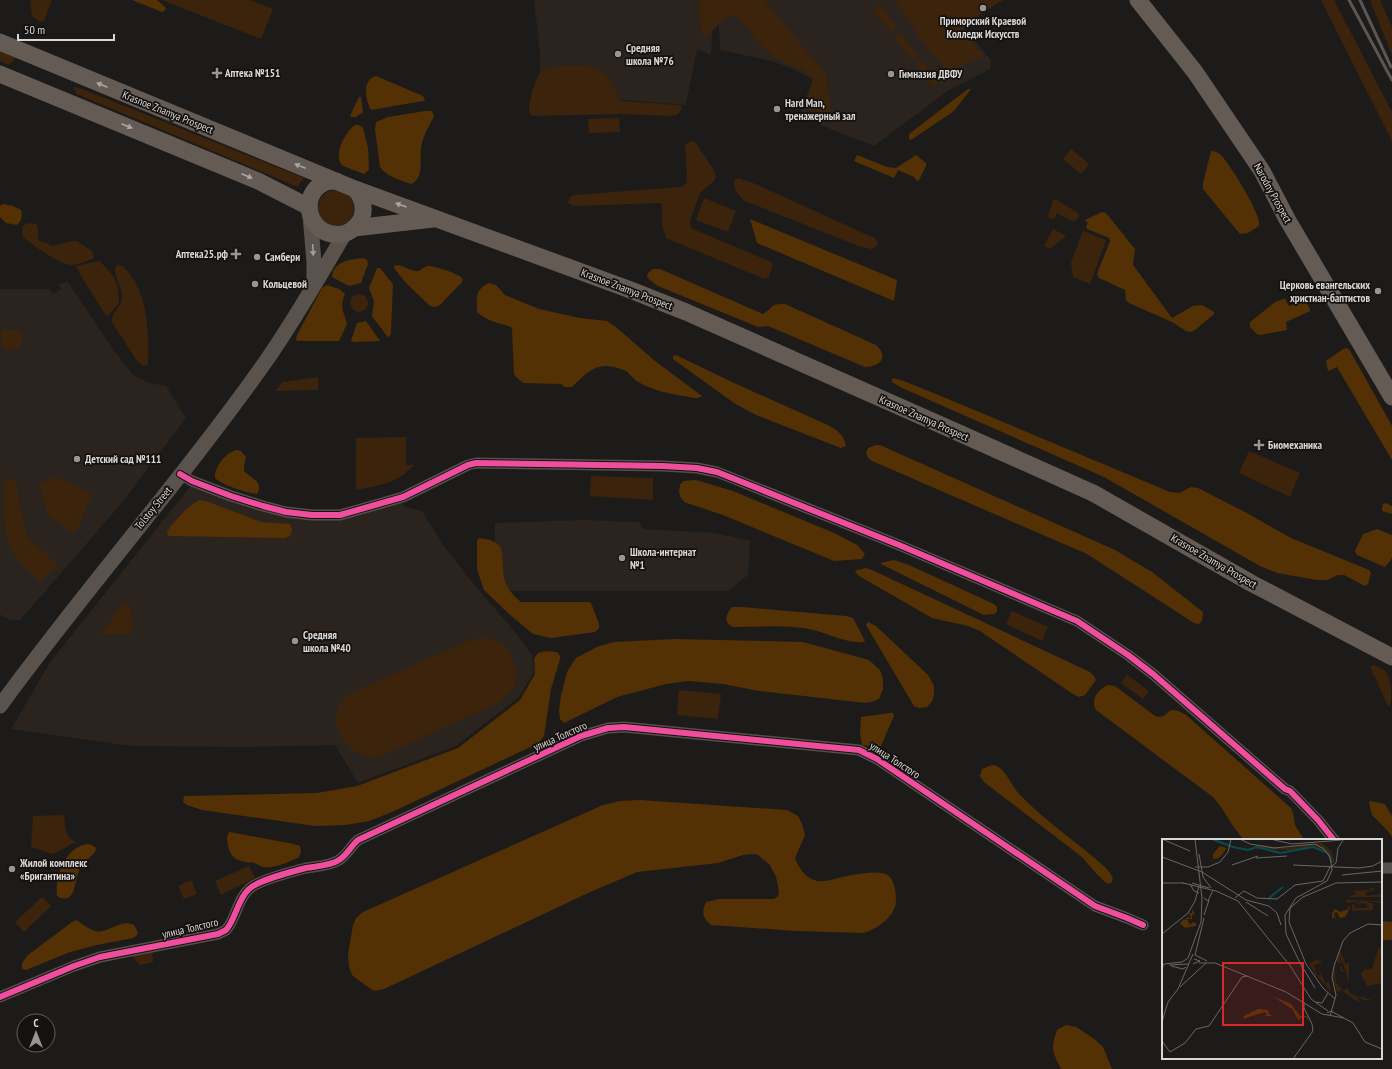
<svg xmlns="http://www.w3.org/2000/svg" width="1392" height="1069" font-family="'PT Sans Narrow',sans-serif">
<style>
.built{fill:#2b241e}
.green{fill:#3b240b}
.forest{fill:#543005}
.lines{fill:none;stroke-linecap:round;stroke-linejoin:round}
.street{stroke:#56504b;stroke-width:11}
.secondary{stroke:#5a534d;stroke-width:15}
.primary{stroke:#645b54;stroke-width:17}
.rail{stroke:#5a5653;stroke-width:3}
.cycleway-casing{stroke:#14110f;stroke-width:8}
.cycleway{stroke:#ef4d9e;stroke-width:6}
.oneway{fill:#aba6a2}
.oneway2{fill:#a09c98}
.poi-dot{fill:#989694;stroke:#14110f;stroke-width:1.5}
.labels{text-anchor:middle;stroke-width:3.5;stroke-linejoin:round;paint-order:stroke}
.poi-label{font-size:11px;font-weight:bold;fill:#dad8d6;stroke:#14110f;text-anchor:start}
.street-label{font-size:11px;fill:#dad8d6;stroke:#14110f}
.inset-river{fill:none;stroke:#074c53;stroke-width:2}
.inset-road{fill:none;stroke:#696765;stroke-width:1}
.view{fill:#d62828;fill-opacity:0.15;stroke:#d62828;stroke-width:2}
.inset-edge{fill:none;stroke:#dad8d6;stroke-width:2}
</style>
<rect width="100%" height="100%" fill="#1d1b19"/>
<!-- built -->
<g class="built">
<path d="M534,0H714L711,56L703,51L697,49L686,105L539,93L540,52Z"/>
<path d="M718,0H966L980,17L964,28L991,60L990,69L949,90L874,146L820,125L821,120L801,111L813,79L790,68L772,61L720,50Z"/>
<path d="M67,281L113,349L133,375L149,383L166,386L186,418L120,505L20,620H11L2,616L0,614V289H50L53,294L62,289L59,285Z"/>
<path d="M193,483L261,508L340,512L397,497L405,507L422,511L444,546L476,587L515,632L532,655L534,672L519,697L456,746L358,783L335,745L244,747L140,746L124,745L11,729L51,661Z"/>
<path d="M584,520L639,522L644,529L715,533L750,541L748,575L728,591H495V523Z"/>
</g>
<!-- green -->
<g class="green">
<path d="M30,0H52L44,21L40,22L32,16Z"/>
<path d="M162,0H250L273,9L261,39Z"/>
<path d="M701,0H764L826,74L831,116L829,117L809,109L806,106L813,79L803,70L774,57L758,42L747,26L736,17L731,16L725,18L708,35L704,36L701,33L699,4Z"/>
<path d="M896,0H1003L963,25V30L983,57L952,70H947L922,41Z"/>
<path d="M1321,0H1334L1392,112V141Z"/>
<path d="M1370,0H1380L1392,27V55Z"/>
<path d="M878,5L881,6L896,26L895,29L893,31H890L874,11L875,8Z"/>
<path d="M899,34L902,35L917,55V57L914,59H911L895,39L896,36Z"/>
<path d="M0,49L15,57L14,60L9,65L0,61Z"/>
<path d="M920,61L923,62L938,82V84L935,86H932L917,66V63Z"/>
<path d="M566,66C587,66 602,64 613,85C616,91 617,96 622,101L677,105L681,106V110L678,114L671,116L622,114L532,116L529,111V107L532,92L538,75L544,69L550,67Z"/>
<path d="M76,87L82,89L304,178L299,184L298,187L77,94L73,88Z"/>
<path d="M619,118L620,132L589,133L588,119Z"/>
<path d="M691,141L696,143L715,172L716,176L714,181L700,193L690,220V226L693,229L769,261L773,264L769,276L766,279L762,278L666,238L662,225V205L661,203L576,206L569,204L568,202L570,197L574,195L681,187L686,184L687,176L685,145Z"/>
<path d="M1071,149L1089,164L1081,174L1063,159Z"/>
<path d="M738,178L753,183L874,238L878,242L877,245L872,249L861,247L745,201C738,196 734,190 734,181Z"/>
<circle cx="336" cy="208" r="18"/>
<path d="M704,198L736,211L728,232L696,220Z"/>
<path d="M1056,199L1079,214V217L1075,221H1071L1057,213L1054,219L1049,218L1048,216L1053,200Z"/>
<path d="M28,223L36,224L38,227V240L53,246L72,241H77L92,251L94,257L92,259C86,261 78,265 71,265C61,265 32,245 24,238L22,232L23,226Z"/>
<path d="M1053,229L1066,236L1050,249L1044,246Z"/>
<path d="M1083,231L1106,240L1090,284L1073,277L1071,263Z"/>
<path d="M99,261C115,276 118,280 119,303L107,317L83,279L76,266Z"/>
<path d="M118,265L123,266C128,272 134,278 137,286C148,307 149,341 148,364L143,366L137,361L112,322C111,312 121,308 122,299C123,287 114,279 115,268Z"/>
<circle cx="359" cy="303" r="9"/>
<path d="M2,330H21V348L2,349Z"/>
<path d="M318,377V390L275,391L283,382Z"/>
<path d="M406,437V465H414C397,484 380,485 356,490V438Z"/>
<path d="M1249,451L1300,473L1290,497L1239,473Z"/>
<path d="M591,476L653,478V500L590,496Z"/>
<path d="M56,477L92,494L75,534L49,517L39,484Z"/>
<path d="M15,479L26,536L58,565L39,582C31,573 21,564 14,553C1,532 4,504 4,480Z"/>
<path d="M122,605H131L132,634H101Z"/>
<path d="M1012,611L1048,627L1042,641L1006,624Z"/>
<path d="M484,638C502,641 509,646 514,664C516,668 517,675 516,679C515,689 507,695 500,702L391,752C385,754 378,758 372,757C352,756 331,732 337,711C339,703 345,698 351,693L470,640Z"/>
<path d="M1371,666C1375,665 1377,666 1381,668C1392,674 1392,694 1390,706H1389L1387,704L1371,669Z"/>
<path d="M1127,675L1149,691L1143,699L1121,683Z"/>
<path d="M679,690L721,694L718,719L677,715Z"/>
<path d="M64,815C66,827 64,837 76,842L53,854L31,847L33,816Z"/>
<path d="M249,866L255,878L221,895L215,881Z"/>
<path d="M191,880L197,894L184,899L178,886Z"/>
<path d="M42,897L51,906L24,932L15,922Z"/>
<path d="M152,952L153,962L140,965L132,956Z"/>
</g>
<!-- forest -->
<g class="forest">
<path d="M132,0H157L166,8L164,11L162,12Z"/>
<path d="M376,76L423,96L425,100L423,101L371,110C366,101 361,80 376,76Z"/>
<path d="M968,89H971L954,111L911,140L909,139V134Z"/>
<path d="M359,97H361L363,112L356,117H351L350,116Z"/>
<path d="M425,111H431L433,113L434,116C430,125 424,134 422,143C418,155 426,178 411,184C400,180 387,177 380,167L375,129L376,122L388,117Z"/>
<path d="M355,125H359L363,128L368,148L369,170L364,174L343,166C332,156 345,132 355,125Z"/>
<path d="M1211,151C1214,151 1217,152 1220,154C1229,163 1262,215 1259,226L1248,233L1240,234L1203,189V183Z"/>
<path d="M857,155L887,167L896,168L916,155L926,163V166L919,180L917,181L914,177L898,170L894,178L854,161Z"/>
<path d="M3,204L13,206L21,210C23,215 21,222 17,225L6,223L0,217V206Z"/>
<path d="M1102,212L1106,213L1135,249L1133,265L1172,318L1193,306L1202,305L1214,312V314L1195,330L1191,332L1186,331L1172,322L1129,303L1126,300L1125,290L1099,278L1097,275L1098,271L1110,241L1109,238L1087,229L1086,226L1088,223L1085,220Z"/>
<path d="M750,219L897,280L894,301L757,243Z"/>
<path d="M363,258L367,260L368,264L361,283L349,286L332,277C333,261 351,259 363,258Z"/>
<path d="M395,265C403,265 409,270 416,271C421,272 423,267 427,266C433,265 460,274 463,279L462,282L440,305C435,308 433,307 429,305L406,283L394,268Z"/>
<path d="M377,268H380L393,284L391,331V334L389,337L387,336L372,316L374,301L369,288Z"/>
<path d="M653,269H660L763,314C775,307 768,304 785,304L876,345C889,357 881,366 865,367L768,326L758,327L658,286L650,280L647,277L648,273Z"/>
<path d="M489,283L496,285L505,295L539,309L580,318L607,321L616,327L655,361L702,396C697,400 690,397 684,396C669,394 653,390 640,383C634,380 631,375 626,371C622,369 618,368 614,367C595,362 584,375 572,387H565L561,384L524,383L517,378L514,374L512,329L511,327C499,323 487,321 477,312C477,298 474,290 489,283Z"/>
<path d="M327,285L339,289L345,294C339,308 344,311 347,324L339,341H297L296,339L297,335L322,288Z"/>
<path d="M1283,299H1285L1289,306L1304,301L1306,302L1310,309V311L1286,322L1287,330L1260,335L1257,334L1250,327V322L1275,302Z"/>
<path d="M366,321L380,341L354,342L351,341L357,323Z"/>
<path d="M1346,348L1349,349L1392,426V460L1337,367L1328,371L1326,361L1343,349Z"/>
<path d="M676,355L734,383L828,425C837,430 844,435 846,446L841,448L833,445L756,415L734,403L673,359V356Z"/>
<path d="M892,378L901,380L936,394L1170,492L1179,493L1191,487L1198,488L1245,512L1291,538L1369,570L1371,573L1368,584L1365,586L1344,575H1338L1327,580H1317L1277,573L1260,566L1104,477L902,388L892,382Z"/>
<path d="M876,445H880L1115,550L1152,572L1203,612L1202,621L1199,624L1194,623L1087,554L872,461L868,458L866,453L868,448Z"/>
<path d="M237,450L241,451L246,457L244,466V471C252,479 264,482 257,494C247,493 222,485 215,478C214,467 226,452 237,450Z"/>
<path d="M696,480L733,491L834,533L857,545L865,554L862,559L834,561L723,515L684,502L680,496L679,491L680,485L683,481Z"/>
<path d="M200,500L206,501L261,522L290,524C293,529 292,531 290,536L285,538L168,536L167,532C171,524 192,502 200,500Z"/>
<path d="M1386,503L1392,506V514L1382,511V509L1383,504Z"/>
<path d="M1377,529L1392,535V558L1385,567L1357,555L1355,551L1363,534Z"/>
<path d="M479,538L491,540L500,546C503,553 502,561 503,569C503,582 510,594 521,602H589L591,603L599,624V628L595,632L551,638L533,634L509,614L484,590L477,569V541Z"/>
<path d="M894,560L909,565L994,604L997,607V612L994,614L984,615L881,564V563Z"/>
<path d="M866,568L872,570L1090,672L1094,676L1096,680L1085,695L1079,697L1073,694L980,631L968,626L932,618L859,576L855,572L857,570Z"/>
<path d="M732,607H742L846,616L853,618L865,641C855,646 828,634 817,631C790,624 760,627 733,627C723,623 726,613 732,607Z"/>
<path d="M868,622L876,626L928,675L934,686V692L933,700L927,707L919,708L914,706L866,625Z"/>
<path d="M675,639L803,642L869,660L880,670L883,679V689L879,699L874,701L866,703L759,691L723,684L689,681L666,684L617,697L564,723L560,719L559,710L561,696L567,672L576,658L597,647L614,642Z"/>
<path d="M546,651L557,652L560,656V659L551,689L544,736L539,743L392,812L369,821L346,825L315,826L202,810L187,805L183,802L184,796L317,793L357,786L458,748L520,700L535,674L534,659L538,653Z"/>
<path d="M1108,685L1115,686L1155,716C1171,721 1163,701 1186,715L1291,808L1293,813L1295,825L1304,840H1244L1235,829L1221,807L1213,797L1096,710C1090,700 1098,689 1108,685Z"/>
<path d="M890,713H893L894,716L881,746L876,747L862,745L860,733L861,717Z"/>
<path d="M995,765C1007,770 1011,786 1020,795C1046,822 1078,843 1106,868C1110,873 1117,880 1109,884L1104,881L1094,871L1082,857L984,782L980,776L982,769L989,766Z"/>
<path d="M640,800L787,810L798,816L802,824L805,835L795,858C799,867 804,877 814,880C821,883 828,880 835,879C847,876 879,868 889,876C894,881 896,892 896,899C896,908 893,913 886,920C879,926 872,931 863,933L796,931L711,925C703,918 701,912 706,902L719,899H774L778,896L779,891L776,877L770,865L758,855L754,854L743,855L718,863L637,872L588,893L384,989L374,991L361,982L352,975L349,967L348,954L353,925L356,918L363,912L603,805L620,801Z"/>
<path d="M1370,801L1385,804L1392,816V837L1387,830L1372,815L1369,803Z"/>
<path d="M229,832L294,844L300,846L301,851L299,857C289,862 274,869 263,867C259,866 258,864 254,863C251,862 248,863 245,862C230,859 228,850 227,837Z"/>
<path d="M88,844L92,845L96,848L95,852C90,857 84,862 80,868C74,879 77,907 57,896C55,875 65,847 88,844Z"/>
<path d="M76,920C83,924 88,929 95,931C109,934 120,918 134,925L138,933L136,936L133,938L97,945L70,952L26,970L22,969V963L28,955L72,922Z"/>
<path d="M1381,921L1392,922V940H1381Z"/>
<path d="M1066,1025L1076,1027L1093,1038L1103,1047L1112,1069H1061C1053,1052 1050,1049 1057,1030Z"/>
</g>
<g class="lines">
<!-- street -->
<g class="street">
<path d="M180,474L192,481L231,496L263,506L286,512L312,515H340L403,497L468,465L476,463L663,466L697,468L717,472L899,545L1077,621L1128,655L1153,674L1285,789L1290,791L1318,820L1334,840"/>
<path d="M1381,868H1392"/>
<path d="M0,997L74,966L100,957L218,934C220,933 224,931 226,930C236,919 237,900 249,889C257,881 294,871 306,868C317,866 330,866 339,860C347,855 351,846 358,840L581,736L608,728L624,727L859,750L877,759L1095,906L1127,918L1143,925"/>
</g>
<!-- secondary -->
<g class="secondary">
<path d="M310,215L314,262V285"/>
<path d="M0,706C85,589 182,480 266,361C294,321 319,277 344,235"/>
</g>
<!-- primary -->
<g class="primary">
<path d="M1138,0L1195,72L1262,171L1287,219L1392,397"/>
<path d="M0,42L355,189L628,289L686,312L950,429L1093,493L1251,583L1392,657"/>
<path d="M0,74L258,181L309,207"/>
<path d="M336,181C332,181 328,181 324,183C300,194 307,230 332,234C339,235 344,235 350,231C355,228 359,224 362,217C365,207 362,196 355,189"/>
<path d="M354,228L433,219"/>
</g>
<!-- rail -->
<g class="rail">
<path d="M1349,0L1392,80"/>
<path d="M1360,0L1391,67"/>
</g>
<defs>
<g id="cycleway">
<path d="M180,474L192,481L231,496L263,506L286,512L312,515H340L403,497L468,465L476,463L663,466L697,468L717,472L899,545L1077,621L1128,655L1153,674L1285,789L1290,791L1318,820L1334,840"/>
<path d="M0,997L74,966L100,957L218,934C220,933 224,931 226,930C236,919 237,900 249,889C257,881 294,871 306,868C317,866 330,866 339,860C347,855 351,846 358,840L581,736L608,728L624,727L859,750L877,759L1095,906L1127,918L1143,925"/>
</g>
</defs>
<!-- cycleway casing -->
<use href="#cycleway" class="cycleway-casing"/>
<!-- cycleway -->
<use href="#cycleway" class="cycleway"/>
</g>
<!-- one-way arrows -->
<defs><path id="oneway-solid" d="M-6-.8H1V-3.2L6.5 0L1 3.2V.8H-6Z"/></defs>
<g class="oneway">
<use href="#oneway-solid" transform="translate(102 85) rotate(-157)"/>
<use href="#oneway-solid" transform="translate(127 126) rotate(23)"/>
<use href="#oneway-solid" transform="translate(300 166) rotate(-158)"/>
<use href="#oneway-solid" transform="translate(247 176) rotate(23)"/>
<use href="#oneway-solid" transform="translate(401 205) rotate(-160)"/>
</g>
<use class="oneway2" href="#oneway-solid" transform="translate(313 250) rotate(87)"/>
<!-- markers -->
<g class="poi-dot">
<circle cx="983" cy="8" r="4"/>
<circle cx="618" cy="54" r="4"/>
<path d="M215 67h4v4h4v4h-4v4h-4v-4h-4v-4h4z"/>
<circle cx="891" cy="74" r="4"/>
<circle cx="777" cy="109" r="4"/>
<path d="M234 248h4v4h4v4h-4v4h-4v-4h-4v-4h4z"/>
<circle cx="257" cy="257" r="4"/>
<circle cx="255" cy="284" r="4"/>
<circle cx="1378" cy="291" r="4"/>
<path d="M1257 439h4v4h4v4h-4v4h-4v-4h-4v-4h4z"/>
<circle cx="77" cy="459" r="4"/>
<circle cx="622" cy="558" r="4"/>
<circle cx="295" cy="641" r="4"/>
<circle cx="12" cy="869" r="4"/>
</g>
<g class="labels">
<!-- poi labels -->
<g class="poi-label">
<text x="983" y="25" text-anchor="middle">Приморский Краевой<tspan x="983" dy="13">Колледж Искусств</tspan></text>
<text x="626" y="52">Средняя<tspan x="626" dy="13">школа №76</tspan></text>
<text x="225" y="77">Аптека №151</text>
<text x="899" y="78">Гимназия ДВФУ</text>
<text x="785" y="107">Hard Man,<tspan x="785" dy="13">тренажерный зал</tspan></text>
<text x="228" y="258" text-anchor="end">Аптека25.рф</text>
<text x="265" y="261">Самбери</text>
<text x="263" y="288">Кольцевой</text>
<text x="1370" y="289" text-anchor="end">Церковь евангельских<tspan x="1370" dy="13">христиан-баптистов</tspan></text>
<text x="1268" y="449">Биомеханика</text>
<text x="85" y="463">Детский сад №111</text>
<text x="630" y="556">Школа-интернат<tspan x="630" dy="13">№1</tspan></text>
<text x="303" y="639">Средняя<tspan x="303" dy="13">школа №40</tspan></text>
<text x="20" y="867">Жилой комплекс<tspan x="20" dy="13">«Бригантина»</tspan></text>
</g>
<!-- street labels -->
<g class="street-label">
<text transform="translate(168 112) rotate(22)" y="4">Krasnoe Znamya Prospect</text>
<text transform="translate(1273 193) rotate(61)" y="4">Narodny Prospect</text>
<text transform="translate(627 289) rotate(21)" y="4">Krasnoe Znamya Prospect</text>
<text transform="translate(924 418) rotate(24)" y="4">Krasnoe Znamya Prospect</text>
<text transform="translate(153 508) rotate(-51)" y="4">Tolstoy Street</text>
<text transform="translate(1214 561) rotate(30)" y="4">Krasnoe Znamya Prospect</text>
<text transform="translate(560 736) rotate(-24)" y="4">улица Толстого</text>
<text transform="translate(895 760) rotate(33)" y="4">улица Толстого</text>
<text transform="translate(190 928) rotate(-13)" y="4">улица Толстого</text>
</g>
</g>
<!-- overview -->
<g transform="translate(1162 839)">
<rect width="220" height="220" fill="#1d1b19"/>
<path d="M160,4L169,12L173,23L169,24L165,15L155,8L126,11L94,10L90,8L100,6L122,9ZM206,49H216H212V52L204,53V57L219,55V52L220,58H186L194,55L192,52L211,51ZM183,61L220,62V64L203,62L211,65V71L190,72V65L194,67L192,69H207L203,64L192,65L200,62L186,64ZM220,107V144L205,147L199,135L202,131L210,130L216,110ZM178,111L184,126L187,123V145L184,131L180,133L177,128L180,127V131L183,130L177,115L179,124H176V129L175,118ZM154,121L161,123L152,126L155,136L159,137L158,136L156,127L164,146L165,143H167L169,153L154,136L147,125ZM173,130L174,144L182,152L185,149L189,155L210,161H202L192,156L199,163L193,161L179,151L176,153V158L171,136Z" fill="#3b240b"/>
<path d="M58,7L64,9L63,12L57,19L51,20V15ZM186,67L188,69L183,78L178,79L175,73L172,74L174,81L172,78L170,80V74L173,70L178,73L187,70ZM30,70L33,76L30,75V80H25L28,86L31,83L34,84V87L23,89L18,84L22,80L24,81L25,76L26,79H29L27,74H30ZM110,157L129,165L138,177H145L147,183L144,178L138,179L137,182L130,170ZM96,170L106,171L107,175L112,177H102L105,176L103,173L81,180L82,177Z" fill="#543005"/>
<path class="inset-river" d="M50,0L71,8L86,11L95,8L118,14L151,8L166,14L170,24M107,59L121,48"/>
<path class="inset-road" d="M0,0L28,12M78,0L88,5L112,9L153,5L162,10L168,18L170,31L165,42L134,59L123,76L124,95L142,132M108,0L130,5L180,1M37,15L41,38L49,49M0,18L40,33L84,61L107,67L115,74L119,86M94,19L125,17M70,26L96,17M131,26L197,29L211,27L220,22M33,28H46L58,23L66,13L69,0M180,36L220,32M0,44H22M21,44L54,52L76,62L129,128L149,160L166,172M30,44L47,49M28,45L32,52L37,54M42,59L46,62L51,51M73,59L82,52L95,59L115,60L133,46L161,42L168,28L174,24L176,9L182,0M84,63L106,77M42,76L47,61M42,79L33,116L45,122M0,95L26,74L33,62L37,47M37,124H53L124,153L160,175L182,179M31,125L38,122L32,120M7,126L27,125M9,127L21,130L24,128M140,127L153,149M0,129L2,125L20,123L26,119L39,83L40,59L33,0M18,148L44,124M173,160L161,149L144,125L127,83L128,69L141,58L174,44L220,43M154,163L160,164L166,154M165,174L169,172L191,184L203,203L220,210M168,177L174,156L170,138L172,127L181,102L188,94L206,85L220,86M0,183L6,163L16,150L31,115M0,202L8,213M8,213L23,204L34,190L47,187L80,138L85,137M131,220L151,192L150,185L142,169V163"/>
<path class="view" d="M61,124H141V186H61Z"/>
<rect width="220" height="220" class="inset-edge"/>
</g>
<!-- north arrow -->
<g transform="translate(36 1033)"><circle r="19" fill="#14110f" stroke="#63615f"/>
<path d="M0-3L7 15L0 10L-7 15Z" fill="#989694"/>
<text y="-6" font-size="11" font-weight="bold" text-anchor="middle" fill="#dad8d6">С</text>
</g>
<!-- scale -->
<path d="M18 34v6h96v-6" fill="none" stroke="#dad8d6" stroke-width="2"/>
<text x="24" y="34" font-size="12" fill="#dad8d6" stroke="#14110f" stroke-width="3" paint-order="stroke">50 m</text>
</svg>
